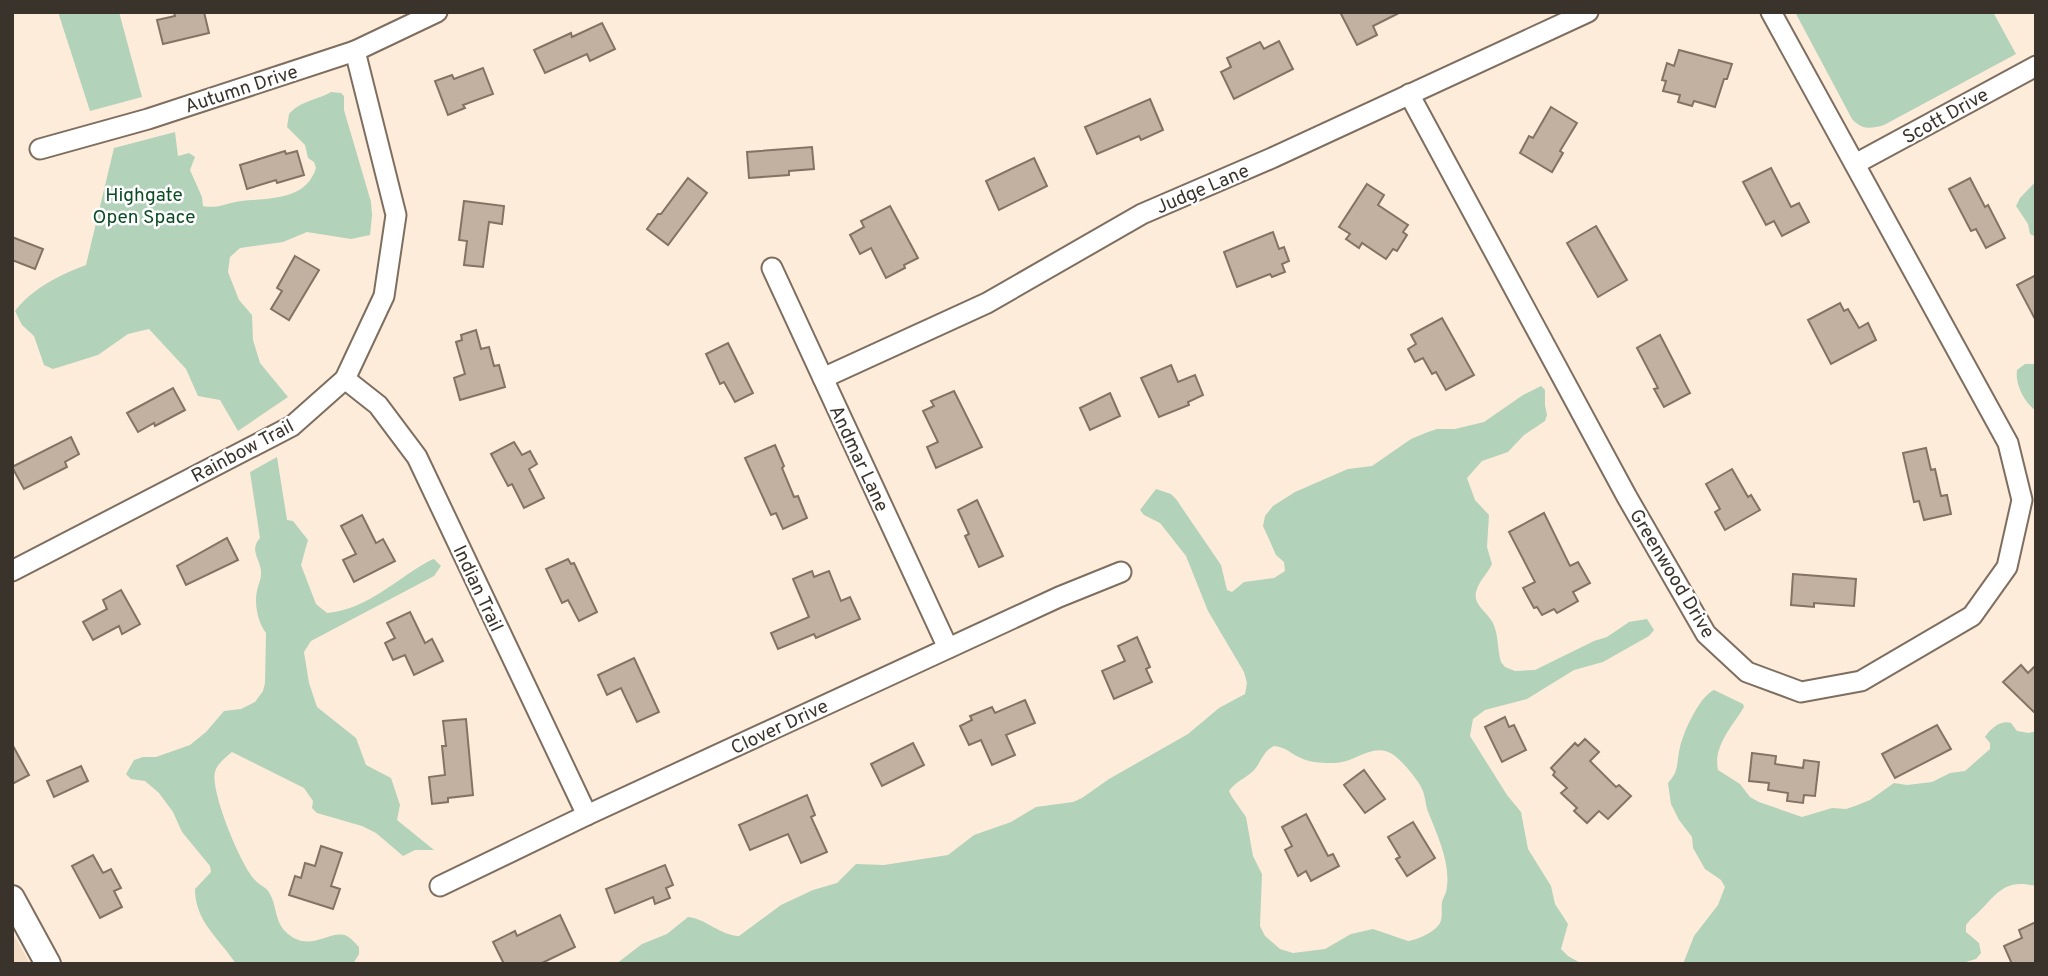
<svg xmlns="http://www.w3.org/2000/svg" width="2048" height="976" font-family="Overpass,sans-serif">
<style>
.built{fill:#f5dec8}
.green{fill:#b2d2b9;fill-rule:evenodd}
.building{fill:#c2b1a1;stroke:#837363;stroke-width:2}
.lines{fill:none;stroke-linecap:round;stroke-linejoin:round}
.minor-casing{stroke:#7e6e5f;stroke-width:23}
.tertiary-casing{stroke:#7e6e5f;stroke-width:28}
.minor{stroke:#fff;stroke-width:19}
.tertiary{stroke:#fff;stroke-width:24}
.labels{text-anchor:middle;stroke-width:5;stroke-linejoin:round;paint-order:stroke}
.street-label{font-size:19px;fill:#3a332c;stroke:#fff}
.park-label{font-size:19px;fill:#0c4c25;stroke:#fff}
</style>
<rect width="100%" height="100%" fill="#feecdb"/>
<!-- built -->
<path class="built" d="M12,932L30,964H12Z"/>
<!-- green -->
<g class="green">
<path d="M58,12H119L142,97L90,111Z"/>
<path d="M1795,12H1993L2016,54L1884,125C1870,129 1862,130 1852,119Z"/>
<path d="M331,92L341,93L344,96V110L371,202L372,215L370,235L351,239L307,232L283,242L240,248L230,257L228,272L239,300L252,315L253,340L260,363L288,397L238,431L220,400L198,396L186,369L149,329L128,334L98,355L53,369L44,365L34,336L22,325L15,311C33,288 59,275 86,265L114,148L175,132L178,156L189,153L195,157L190,170L202,197L203,206C217,209 227,203 241,201C268,198 306,201 316,168L314,162L308,158L305,145L287,127L289,114C300,101 317,100 331,92Z"/>
<path d="M2036,181V237L2030,234L2028,224L2016,206L2020,198Z"/>
<path d="M2025,364H2036V411C2024,402 2015,385 2017,370Z"/>
<path d="M1541,386L1545,390V405L1547,415L1545,421L1524,435L1508,452L1482,461L1467,478L1475,500L1489,515L1487,547L1492,564C1488,573 1480,580 1477,589C1471,604 1487,611 1493,623C1499,636 1497,649 1501,662L1505,667L1515,671L1535,670L1594,641L1607,637L1629,622L1647,619L1654,630L1649,636L1603,662L1574,670L1527,699L1485,710L1473,719L1470,736L1507,795L1521,812L1528,849L1551,886L1555,904L1568,924L1561,949L1568,956L1582,964H616L642,944L667,934L688,917C707,919 719,935 739,936L781,905L813,890L837,883L856,864L884,865L948,855L974,835L1011,822L1036,807L1073,802L1082,798L1109,779L1188,734L1219,708L1245,694L1247,683L1244,672L1208,611L1186,556L1160,523L1144,515L1140,510L1156,489L1171,494L1176,499L1221,565L1227,590L1232,592L1244,582L1274,578L1285,571L1284,562L1276,555L1263,526L1265,516L1273,506L1295,492L1334,475L1348,469L1372,466L1411,439L1428,432L1437,429H1455L1484,422L1523,395ZM1274,746C1287,747 1292,755 1303,759C1312,763 1324,763 1335,763C1356,763 1374,740 1395,756C1402,761 1419,781 1422,789C1426,797 1425,806 1429,814C1438,837 1452,866 1446,892C1445,895 1443,898 1442,902C1441,908 1443,917 1440,923C1435,932 1417,940 1408,941L1373,929L1351,934L1325,949L1293,953L1280,949L1265,936L1260,926L1262,874L1253,856L1246,817L1232,797L1229,791C1235,782 1244,779 1252,772C1261,764 1262,752 1274,746Z"/>
<path d="M277,457L287,520L293,521L308,540L301,565L316,604L327,613C367,610 397,578 431,560L434,559L441,566L434,576L311,641L304,652L309,683L317,707L356,738L366,765L391,778L400,805L397,820L434,850H415L403,856L376,833L362,826L317,813L312,808L313,801L304,788L232,752C226,757 217,764 215,772C210,791 241,866 255,880C260,886 267,887 270,894C277,907 275,923 287,933C310,954 331,928 347,936C352,939 356,944 359,947V954L353,964H236C220,939 195,922 195,889L211,872L210,866L182,832L173,812L159,793L145,781L131,779L126,774L134,760L143,757H156L190,745L206,732L224,711L241,709L255,702L263,691L265,683L266,633C258,623 254,604 257,591C258,585 261,580 261,574C262,560 248,551 260,538L250,472Z"/>
<path d="M1714,690L1743,704L1744,707C1732,727 1713,746 1718,770L1740,784L1750,797L1759,802L1802,817L1832,808L1846,809L1855,806L1870,800L1894,783L1907,785L1932,782L1950,773L1965,771L1990,749V743L1985,737C1991,728 2001,720 2011,723L2017,731L2029,733L2036,731V886C2000,877 1995,899 1971,919L1966,925V932L1979,943L1981,953L1976,959L1959,964H1683L1694,936L1718,905L1725,887L1721,880L1705,869L1693,848L1692,837L1679,820L1671,804L1668,783C1680,770 1676,763 1680,747C1684,731 1699,697 1714,690Z"/>
</g>
<!-- building -->
<g class="building">
<path d="M174,12H204L209,33L163,44L157,20L175,16Z"/>
<path d="M1340,12H1401L1373,26L1377,35L1357,45Z"/>
<path d="M602,23L615,49L590,61L587,54L545,73L534,50L571,33L572,37Z"/>
<path d="M1279,41L1293,69L1234,99L1221,72L1231,67L1227,58L1260,42L1264,49Z"/>
<path d="M1679,50L1732,64L1727,79H1724L1715,107L1694,101L1692,106L1678,102L1680,95L1663,91L1666,81L1662,80L1667,63L1674,66Z"/>
<path d="M483,68L493,94L463,105L465,108L448,115L435,81L452,75L454,79Z"/>
<path d="M1150,99L1163,130L1141,140L1139,136L1097,154L1085,127Z"/>
<path d="M1551,107L1577,123L1560,151L1563,153L1552,172L1520,153L1529,136L1533,138Z"/>
<path d="M812,147L814,169L789,171V175L749,178L747,152Z"/>
<path d="M285,151L286,154L297,151L304,175L277,183L276,180L247,189L240,165Z"/>
<path d="M1034,158L1047,186L999,210L986,181Z"/>
<path d="M1771,168L1791,207L1799,203L1809,222L1782,236L1774,221L1766,225L1743,182Z"/>
<path d="M688,178L707,193L668,245L647,229L658,214H661Z"/>
<path d="M1970,178L1985,207L1988,205L2005,238L1986,248L1976,229L1971,231L1949,189Z"/>
<path d="M1367,184L1384,195L1378,205L1408,225L1403,232L1407,235L1397,251L1393,249L1386,259L1362,243L1359,248L1346,239L1350,234L1339,227Z"/>
<path d="M464,201L504,206L502,224L489,222L483,267L464,265L467,241L459,240Z"/>
<path d="M890,206L918,258L904,265L905,268L886,278L871,248L860,254L850,235L864,227L861,221Z"/>
<path d="M1596,226L1627,280L1598,297L1567,243Z"/>
<path d="M1273,232L1279,249L1284,247L1289,261L1282,264L1285,272L1272,277L1270,274L1237,287L1224,252Z"/>
<path d="M12,237L43,249L35,269L12,260Z"/>
<path d="M295,256L319,270L289,320L271,309L282,291L277,288Z"/>
<path d="M2036,275V321L2017,285Z"/>
<path d="M1840,303L1844,311L1848,309L1859,328L1868,323L1876,340L1831,364L1808,320Z"/>
<path d="M1442,318L1474,375L1446,390L1436,372L1432,374L1423,358L1415,362L1408,349L1416,344L1411,335Z"/>
<path d="M476,330L481,349L489,347L494,366L499,365L505,387L460,400L454,378L465,374L456,342L462,340L461,335Z"/>
<path d="M1660,335L1690,393L1664,407L1654,389L1658,388L1637,348Z"/>
<path d="M728,343L753,393L735,402L724,382L720,384L706,354Z"/>
<path d="M1171,365L1178,382L1195,375L1203,395L1188,402L1189,405L1159,417L1141,378Z"/>
<path d="M173,388L185,410L155,426L154,423L138,432L127,413Z"/>
<path d="M954,391L982,447L936,468L927,447L938,442L923,411L934,406L931,401Z"/>
<path d="M1110,393L1120,416L1090,430L1080,408Z"/>
<path d="M71,437L79,454L65,462L67,467L24,489L12,467Z"/>
<path d="M514,442L522,455L530,451L537,464L529,469L544,498L524,508L512,484L508,486L491,454Z"/>
<path d="M775,445L784,466L782,468L794,497L798,496L807,518L783,529L776,513L771,515L745,458Z"/>
<path d="M1926,448L1931,470L1935,469L1941,496L1947,495L1951,514L1924,520L1919,501L1914,502L1903,453Z"/>
<path d="M1732,469L1748,497L1751,495L1760,510L1725,530L1715,512L1720,509L1706,484Z"/>
<path d="M977,500L1003,556L979,567L965,536L969,534L958,510Z"/>
<path d="M1544,513L1570,566L1578,562L1590,583L1573,592L1578,601L1557,613L1554,609L1542,615L1537,607L1534,608L1523,588L1535,582L1509,532Z"/>
<path d="M362,515L376,543L383,539L395,561L354,582L343,560L356,554L341,526Z"/>
<path d="M227,538L238,560L186,585L177,566Z"/>
<path d="M568,559L571,564L574,563L597,612L579,621L568,600L562,603L546,569Z"/>
<path d="M812,571L814,577L829,571L841,601L850,597L860,619L816,638L814,634L778,649L771,633L809,617L793,579Z"/>
<path d="M1793,574L1856,579L1854,606L1814,603V607L1791,605Z"/>
<path d="M121,590L140,624L122,634L119,626L93,640L83,622L107,609L103,600Z"/>
<path d="M410,612L425,643L432,639L443,661L414,675L405,655L393,660L385,643L395,638L387,623Z"/>
<path d="M1137,637L1150,667L1146,669L1152,682L1114,699L1102,671L1125,661L1118,646Z"/>
<path d="M634,658L659,712L637,722L621,688L607,695L598,675Z"/>
<path d="M2021,665L2028,673L2036,665V714L2003,682Z"/>
<path d="M1025,700L1035,723L1006,735L1015,755L992,765L981,740L969,745L960,726L972,720L970,716L992,707L995,713Z"/>
<path d="M1505,717L1509,727L1514,725L1526,750L1502,762L1485,727Z"/>
<path d="M466,719L473,795L448,798V802L432,804L429,777L445,775L442,746H446L443,721Z"/>
<path d="M1937,725L1951,749L1895,778L1882,754Z"/>
<path d="M1585,739L1599,752L1590,761L1616,787L1619,785L1631,796L1608,819L1599,811L1587,823L1574,811L1577,808L1561,793L1567,788L1553,775L1555,772L1551,768L1575,743L1578,746Z"/>
<path d="M913,743L924,765L882,786L871,764Z"/>
<path d="M12,744L29,775L12,784Z"/>
<path d="M1752,753L1776,756L1775,764L1803,768L1804,760L1819,762L1815,796L1804,795L1803,803L1787,801L1788,793L1768,790L1769,783L1749,781Z"/>
<path d="M81,766L88,781L54,797L47,781Z"/>
<path d="M1364,770L1385,799L1365,813L1344,785Z"/>
<path d="M807,795L815,815L811,817L827,852L801,863L788,834L750,850L739,825Z"/>
<path d="M1306,814L1328,856L1333,854L1339,866L1311,881L1306,871L1298,876L1285,850L1292,846L1282,827Z"/>
<path d="M1413,822L1435,858L1407,876L1396,859L1400,857L1388,837Z"/>
<path d="M321,846L342,853L331,886L340,889L333,909L289,895L295,876L301,878L305,863L315,866Z"/>
<path d="M93,855L103,873L111,869L121,888L114,891L122,907L100,918L72,866Z"/>
<path d="M665,865L673,885L666,888L670,898L655,904L653,897L615,913L606,889Z"/>
<path d="M560,915L575,947L540,964H504L493,942L515,931L517,936Z"/>
<path d="M2036,922V964H2012L2004,946L2022,938L2019,930Z"/>
</g>
<g class="lines">
<defs>
<g id="minor">
<path d="M1409,94L1627,497L1706,634L1747,672L1801,692L1861,681L1972,616L2007,567L2022,500L2008,443L1771,12"/>
<path d="M40,149L148,119L355,51L437,12"/>
<path d="M1855,164L2036,66"/>
<path d="M772,268L948,648"/>
<path d="M823,378L987,303L1142,214L1272,158L1588,12"/>
<path d="M345,379L378,405L417,457L587,815"/>
<path d="M12,571L292,426L345,379L384,296L396,215L355,51"/>
<path d="M440,886L587,815L1059,597L1121,572"/>
</g>
<path id="tertiary" d="M12,898L48,964"/>
</defs>
<!-- minor casing -->
<use href="#minor" class="minor-casing"/>
<!-- tertiary casing -->
<use href="#tertiary" class="tertiary-casing"/>
<!-- minor -->
<use href="#minor" class="minor"/>
<!-- tertiary -->
<use href="#tertiary" class="tertiary"/>
</g>
<g class="labels">
<!-- street labels -->
<g class="street-label">
<text transform="translate(241 88) rotate(-18)" y="7">Autumn Drive</text>
<text transform="translate(1945 115) rotate(-29)" y="7">Scott Drive</text>
<text transform="translate(1202 188) rotate(-23)" y="7">Judge Lane</text>
<text transform="translate(242 450) rotate(-28)" y="7">Rainbow Trail</text>
<text transform="translate(860 458) rotate(65)" y="7">Andmar Lane</text>
<text transform="translate(1673 573) rotate(59)" y="7">Greenwood Drive</text>
<text transform="translate(479 588) rotate(65)" y="7">Indian Trail</text>
<text transform="translate(779 726) rotate(-25)" y="7">Clover Drive</text>
</g>
<!-- park labels -->
<g class="park-label">
<text x="144" y="201">Highgate<tspan x="144" dy="22">Open Space</tspan></text>
</g>
</g>
<!-- border -->
<rect width="2048" height="976" fill="none" stroke="#3a332c" stroke-width="28"/>
</svg>
